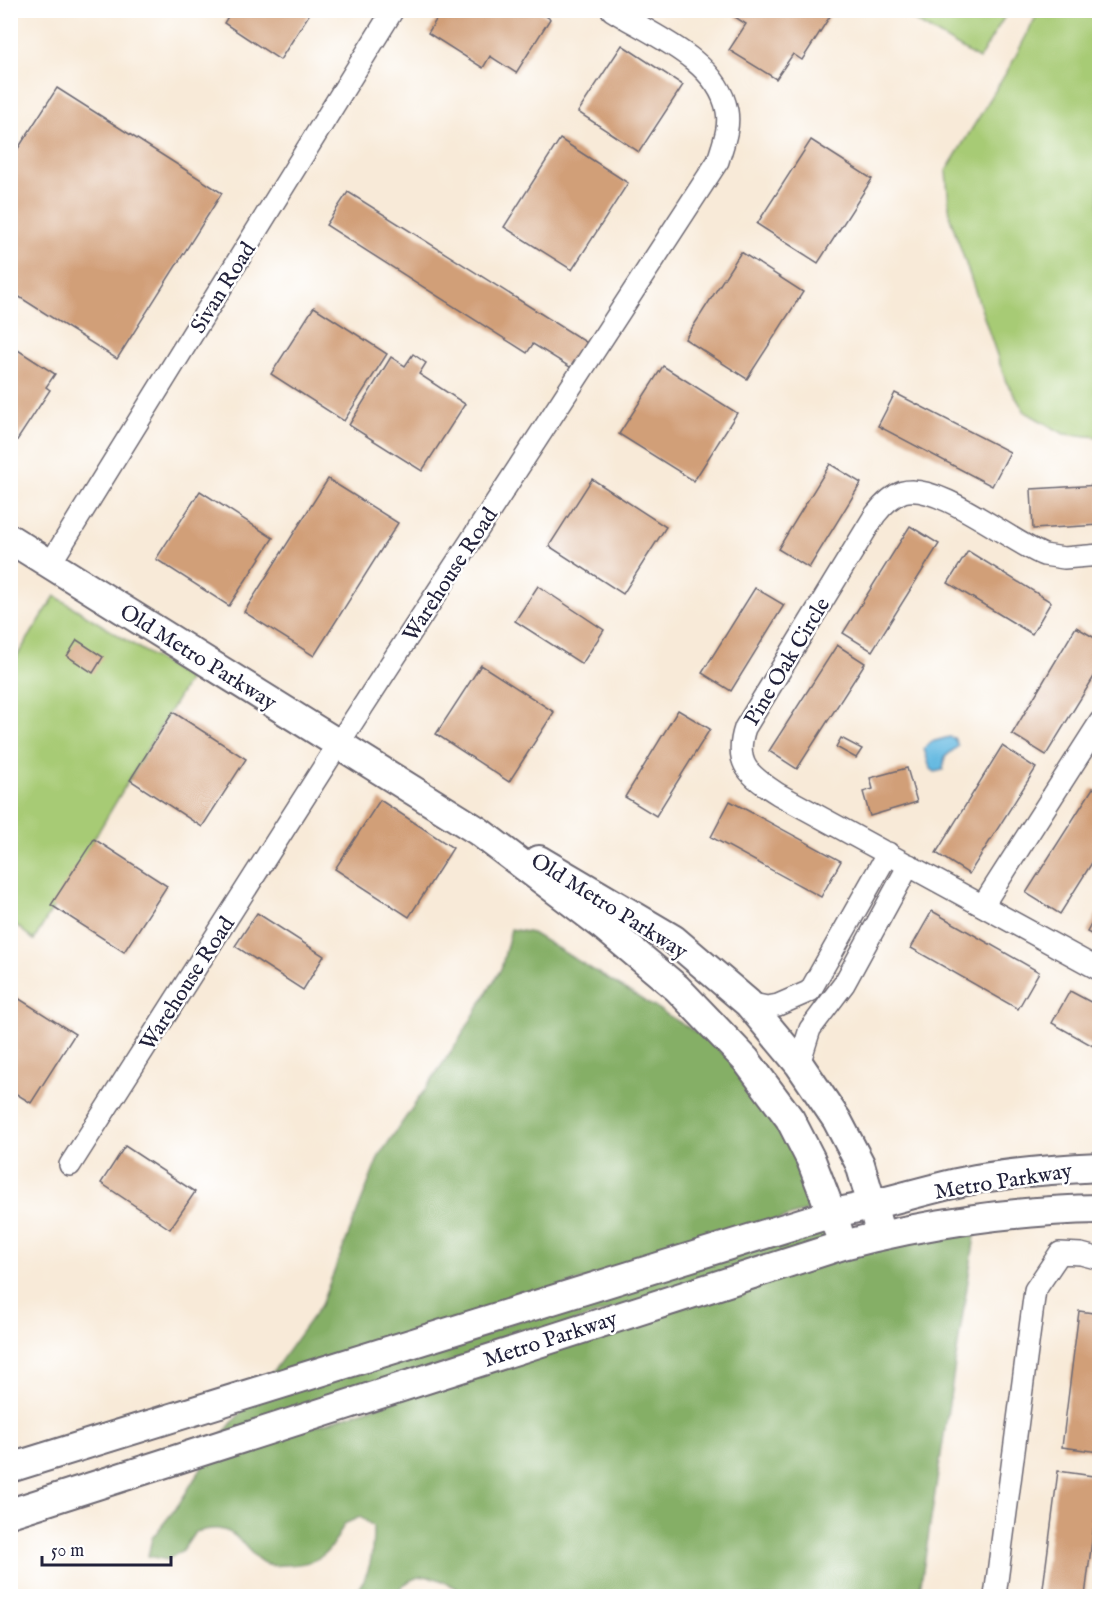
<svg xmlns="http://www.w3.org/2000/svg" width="1110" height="1607" font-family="'IM FELL English',serif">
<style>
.green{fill:#a7cb75;stroke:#647658;stroke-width:1.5}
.forest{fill:#85af66;stroke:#546850;stroke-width:1.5}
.water{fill:#65b9e1;stroke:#446e8e;stroke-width:1.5}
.building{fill:#d19f78}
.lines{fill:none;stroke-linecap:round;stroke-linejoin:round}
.street-casing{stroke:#6d6872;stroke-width:24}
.secondary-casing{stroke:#6d6872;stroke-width:32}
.street{stroke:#fff;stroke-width:21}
.secondary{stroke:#fff;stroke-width:28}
.labels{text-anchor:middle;stroke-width:5;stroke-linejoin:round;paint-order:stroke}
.street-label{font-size:22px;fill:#22223b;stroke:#fff}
</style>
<rect width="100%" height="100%" fill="#fff"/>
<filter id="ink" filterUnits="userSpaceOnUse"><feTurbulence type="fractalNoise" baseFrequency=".0167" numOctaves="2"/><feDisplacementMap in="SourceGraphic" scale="12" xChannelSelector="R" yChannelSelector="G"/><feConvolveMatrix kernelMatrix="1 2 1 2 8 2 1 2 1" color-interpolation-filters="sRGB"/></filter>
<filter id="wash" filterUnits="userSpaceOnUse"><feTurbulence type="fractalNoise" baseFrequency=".008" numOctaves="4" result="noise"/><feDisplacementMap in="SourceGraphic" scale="24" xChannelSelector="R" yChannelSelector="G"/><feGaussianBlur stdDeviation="1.35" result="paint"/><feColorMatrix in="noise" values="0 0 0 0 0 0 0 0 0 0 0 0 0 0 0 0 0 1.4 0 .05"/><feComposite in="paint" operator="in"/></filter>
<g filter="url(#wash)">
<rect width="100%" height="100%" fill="#f8ead8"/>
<!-- green -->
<g class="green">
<path d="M898,11H1008L979,59Z"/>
<path d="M1039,11H1099V437L1064,434L1025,412L1006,382L950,217L946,171L1011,65Z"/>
<path d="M55,596L189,679L34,940L11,921L10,667Z"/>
</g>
<!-- forest -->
<g class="forest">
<path d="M511,929L532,933L724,1049L781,1124L820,1207L269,1377L321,1305L379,1156L459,1040L501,969Z"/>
<path d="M977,1223L919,1596H470C438,1578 420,1563 393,1596H352C372,1575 373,1554 373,1526L360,1517L344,1524C331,1554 319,1565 284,1565C279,1565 271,1567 266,1564C247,1556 241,1531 218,1529C211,1528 202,1531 195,1532L183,1550L167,1560L148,1556L152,1538L179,1504L205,1462L846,1254Z"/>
<path d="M827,1225L831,1238L220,1437L247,1405Z"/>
</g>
<!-- water -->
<path class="water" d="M949,737L954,738L958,746L945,757L943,770L935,772L930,768L924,749L931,742Z"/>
<g id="blocks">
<!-- building -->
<g class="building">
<path d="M232,10H312L280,60L224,23Z"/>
<path d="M442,10H537L550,19L516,73L490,56L483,68L428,33Z"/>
<path d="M739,10H834L802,60L793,54L776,79L729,50L746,24L735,17Z"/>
<path d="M622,45L683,85L639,152L578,112Z"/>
<path d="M57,88L222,193L117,359L10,291V161Z"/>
<path d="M560,139L628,183L572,270L504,227Z"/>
<path d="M811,140L872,179L818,263L757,224Z"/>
<path d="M348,192L589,344L573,369L533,344L527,353L326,225Z"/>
<path d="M741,252L803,292L747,379L685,339Z"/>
<path d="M314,307L387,354L344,421L271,374Z"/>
<path d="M10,345L55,374L46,387L50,390L10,451Z"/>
<path d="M413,354L426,363L419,374L465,404L422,471L349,425L391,357L405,366Z"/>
<path d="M663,366L737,413L694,481L619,434Z"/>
<path d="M895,393L1010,452L992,486L878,426Z"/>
<path d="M830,464L861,483L809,568L778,549Z"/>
<path d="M328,479L398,523L314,656L244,612Z"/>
<path d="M592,479L666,527L623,594L549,546Z"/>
<path d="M1100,485V525L1033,529L1031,489Z"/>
<path d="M200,491L273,538L229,606L156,559Z"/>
<path d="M910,526L939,544L872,651L843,633Z"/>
<path d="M968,551L1051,602L1032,634L948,583Z"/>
<path d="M538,586L604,630L582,664L515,621Z"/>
<path d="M755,588L784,605L731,691L702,673Z"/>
<path d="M1076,627L1100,641V667L1046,755L1012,734Z"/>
<path d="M77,640L103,657L93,673L67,656Z"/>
<path d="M837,645L865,663L797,769L769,751Z"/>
<path d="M481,665L554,712L509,782L436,734Z"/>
<path d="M678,710L710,729L656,816L625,797Z"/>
<path d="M173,712L246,759L202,827L130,780Z"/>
<path d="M841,738L862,749L856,758L836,747Z"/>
<path d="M1002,746L1036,768L969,874L936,853Z"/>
<path d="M907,768L917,802L870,816L863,792L873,789L870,778Z"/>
<path d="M1093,788L1100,792V850L1060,914L1026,893Z"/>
<path d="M380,800L453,848L409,917L335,869Z"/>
<path d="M730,801L841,861L821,897L711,837Z"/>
<path d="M94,839L167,886L124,952L51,905Z"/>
<path d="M1100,908V939L1087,932Z"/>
<path d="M932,911L1039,972L1018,1009L911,948Z"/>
<path d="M257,913L324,956L303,990L235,946Z"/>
<path d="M1070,991L1100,1007V1050L1052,1023Z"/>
<path d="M10,993L75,1034L31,1103L10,1090Z"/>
<path d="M125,1146L195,1192L170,1229L101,1183Z"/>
<path d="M1079,1311L1100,1314V1452L1062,1447Z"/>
<path d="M1058,1471L1100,1477L1085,1596H1042Z"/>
</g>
</g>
</g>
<g filter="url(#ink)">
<use href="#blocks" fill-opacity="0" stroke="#6d6872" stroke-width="1.5"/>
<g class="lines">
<defs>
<g id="street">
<path d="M1100,555L1064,558L1044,555C1009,541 938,482 903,492C891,496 882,506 875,515L745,728C733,764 750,776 778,794L1100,970"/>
<path d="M50,564L393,10"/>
<path d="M983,905L1100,722"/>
<path d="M748,1003L767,1007L778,1005L810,991L888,853"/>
<path d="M799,1064L810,1029L844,984L909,865"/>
<path d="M70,1165L339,743L718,161C723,144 730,128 727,111C718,60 650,34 612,10"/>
<path d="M995,1596L1035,1290L1060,1253L1081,1254L1100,1259"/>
</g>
<g id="secondary">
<path d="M10,539L478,831L602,925L677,988L746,1060L790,1119L811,1160L838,1230"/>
<path d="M539,860L673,939L748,1003L799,1064L837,1120L860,1164L878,1225"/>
<path d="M10,1468L833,1213C881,1205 928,1188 976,1179C1017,1172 1058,1169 1100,1167"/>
<path d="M10,1513L843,1245C923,1224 1016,1210 1100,1209"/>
</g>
</defs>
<!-- street casing -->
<use href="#street" class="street-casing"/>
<!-- secondary casing -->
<use href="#secondary" class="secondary-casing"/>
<!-- street -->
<use href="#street" class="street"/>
<!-- secondary -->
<use href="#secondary" class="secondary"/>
</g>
</g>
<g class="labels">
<!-- street labels -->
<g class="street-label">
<text transform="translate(222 287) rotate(-58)" y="8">Sivan Road</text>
<text transform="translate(449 574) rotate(-57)" y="8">Warehouse Road</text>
<text transform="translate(199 656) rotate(32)" y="8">Old Metro Parkway</text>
<text transform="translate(786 661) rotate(-59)" y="8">Pine Oak Circle</text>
<text transform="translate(610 905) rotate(32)" y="8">Old Metro Parkway</text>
<text transform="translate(186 983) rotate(-57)" y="8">Warehouse Road</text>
<text transform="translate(1003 1180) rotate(-9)" y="8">Metro Parkway</text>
<text transform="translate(550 1338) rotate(-18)" y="8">Metro Parkway</text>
</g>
</g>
<!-- margin -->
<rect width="1110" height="1607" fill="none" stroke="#fff" stroke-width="36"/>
<!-- scale -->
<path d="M42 1556v9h129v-9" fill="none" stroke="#22223b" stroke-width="3"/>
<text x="51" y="1556" font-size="18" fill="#22223b" stroke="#ffffff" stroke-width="4.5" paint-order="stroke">50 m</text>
</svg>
